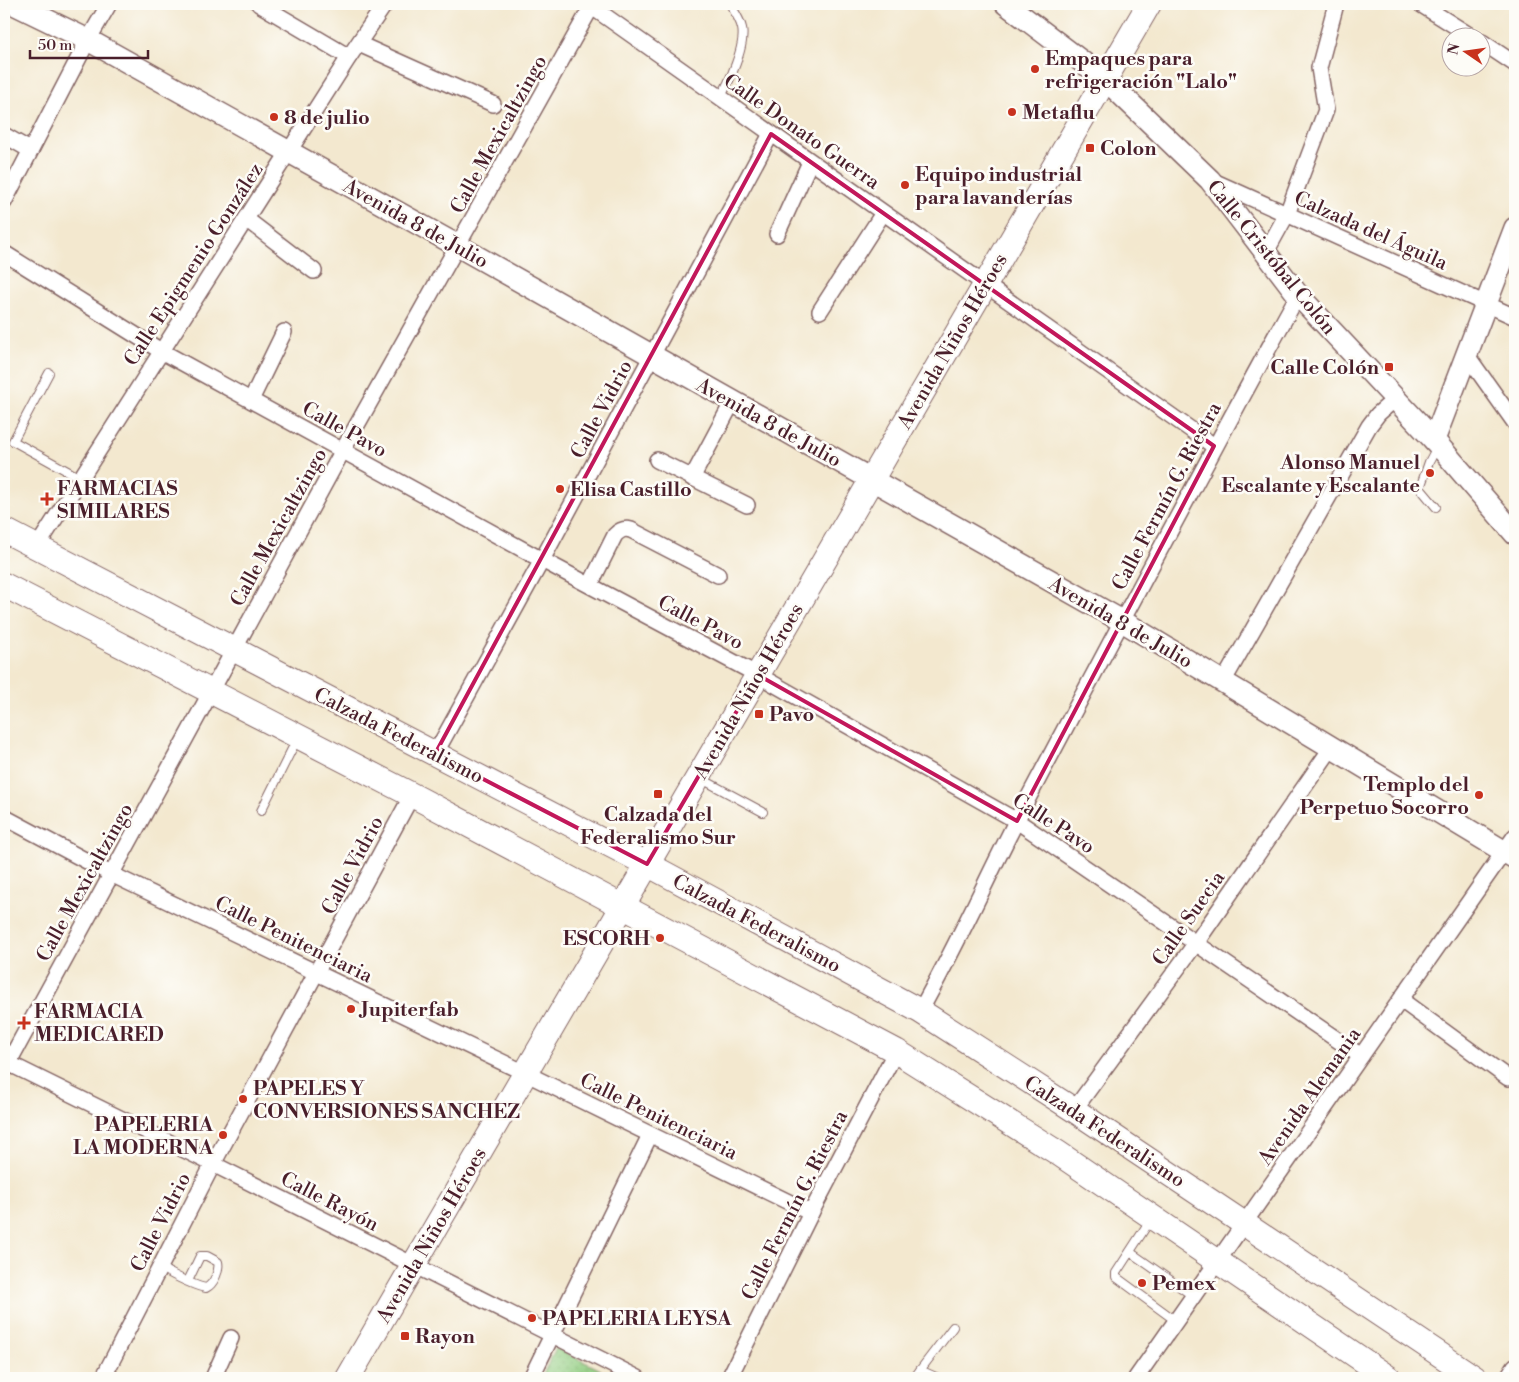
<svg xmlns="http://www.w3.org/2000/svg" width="1519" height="1382" font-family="'Libre Bodoni',serif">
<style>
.grass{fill:url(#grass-dots);stroke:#6e7657}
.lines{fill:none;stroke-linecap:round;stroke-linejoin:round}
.lane-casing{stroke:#856564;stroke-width:10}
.street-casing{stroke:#856564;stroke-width:18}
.secondary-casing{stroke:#856564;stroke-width:24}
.primary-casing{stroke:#856564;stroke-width:26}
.lane{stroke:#fff;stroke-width:8}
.street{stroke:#fff;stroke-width:15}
.secondary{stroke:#fff;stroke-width:21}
.primary{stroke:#fff;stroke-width:24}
.marked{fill:none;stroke:#c2185b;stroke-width:4;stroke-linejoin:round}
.poi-dot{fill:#c8321e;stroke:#fdfcf7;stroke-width:2}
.labels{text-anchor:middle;stroke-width:5;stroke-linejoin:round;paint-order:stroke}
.poi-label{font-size:20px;font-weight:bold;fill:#4a1f2b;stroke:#fdfcf7;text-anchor:start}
.street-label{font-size:20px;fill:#4a1f2b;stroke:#fdfcf7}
</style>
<defs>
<pattern id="grass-dots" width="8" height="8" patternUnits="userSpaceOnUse" patternTransform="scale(1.25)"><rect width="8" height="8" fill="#93ce83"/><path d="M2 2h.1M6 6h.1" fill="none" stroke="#80b071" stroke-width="1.8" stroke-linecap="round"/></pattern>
</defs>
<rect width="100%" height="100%" fill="#fdfcf7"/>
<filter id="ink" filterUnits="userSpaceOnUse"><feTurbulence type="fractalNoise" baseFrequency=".02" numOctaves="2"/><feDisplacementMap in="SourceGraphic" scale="10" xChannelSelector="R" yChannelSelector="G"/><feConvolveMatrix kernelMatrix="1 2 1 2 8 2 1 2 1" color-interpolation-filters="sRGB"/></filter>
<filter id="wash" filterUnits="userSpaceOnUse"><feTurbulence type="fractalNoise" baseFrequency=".0096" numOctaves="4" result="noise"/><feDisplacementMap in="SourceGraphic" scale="20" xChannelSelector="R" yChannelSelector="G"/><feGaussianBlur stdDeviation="1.12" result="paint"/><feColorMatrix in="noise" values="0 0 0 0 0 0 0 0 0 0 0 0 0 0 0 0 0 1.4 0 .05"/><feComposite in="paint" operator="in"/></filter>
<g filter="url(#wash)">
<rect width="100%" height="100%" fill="#f3e8cf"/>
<!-- grass -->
<path class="grass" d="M556,1348L601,1370L596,1378H541Z"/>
</g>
<g filter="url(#ink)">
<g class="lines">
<defs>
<g id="lane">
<path d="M720,98C729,83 746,45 742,28C740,19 734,11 730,4"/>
<path d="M49,373L13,441L80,478"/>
<path d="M1436,507L1420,488L1429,462L1437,447"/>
<path d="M700,778L763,812"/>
<path d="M261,811L297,739"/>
<path d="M1151,1219L1116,1273V1277L1176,1321"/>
<path d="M1130,1252L1193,1296"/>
<path d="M160,1268C174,1275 190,1285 206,1288C214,1284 220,1270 218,1262L207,1256H200L188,1281"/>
<path d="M920,1370L938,1378"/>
<path d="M914,1378L953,1327"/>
</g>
<g id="street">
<path d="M259,4L349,57"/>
<path d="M588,4L1214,446"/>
<path d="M1420,4L1474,38"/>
<path d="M1482,42L1515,64"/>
<path d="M359,44L493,104"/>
<path d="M4,135L30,150"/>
<path d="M1211,180L1515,317"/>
<path d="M4,202L88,40L109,4"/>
<path d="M246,219L314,271"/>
<path d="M777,234L810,162"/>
<path d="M1266,252L1287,214L1326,110L1319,68L1336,4"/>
<path d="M4,253L161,351L542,560L758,675L1017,821L1361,1056"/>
<path d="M820,311L883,213"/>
<path d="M1466,354L1515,423"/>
<path d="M251,400L284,332"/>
<path d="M657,460L747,505"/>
<path d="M692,478L733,401"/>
<path d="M37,547L349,57L385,4"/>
<path d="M590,585L615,535C620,530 624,528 631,530L718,575"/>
<path d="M1223,682L1369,426L1378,414L1395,399"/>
<path d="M435,754L542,560L771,134"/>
<path d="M4,817L111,874L525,1073L811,1213"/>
<path d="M1401,1000L1508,1078"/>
<path d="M920,1011C958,944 989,873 1025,804C1115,634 1205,463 1298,295"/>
<path d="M4,1061L213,1164L638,1378"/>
<path d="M4,1071L343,450L593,4"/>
<path d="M1074,1110L1196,943L1332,747"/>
<path d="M103,1378L213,1164L412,795"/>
<path d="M213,1378L231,1338"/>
<path d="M531,1378L650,1135"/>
<path d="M729,1378L811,1213L896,1051"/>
<path d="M1136,1378L1515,836"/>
<path d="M1507,1378L1515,1366"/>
</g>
<g id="secondary">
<path d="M14,4L88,40L458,246L1122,621L1515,858"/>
<path d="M1006,4L1105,79L1210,180L1298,295L1434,440L1515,534"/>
<path d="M1434,440L1515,228"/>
</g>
<g id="primary">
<path d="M4,530L647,864L920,1011L1074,1110L1475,1378"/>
<path d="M4,585L412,795L896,1051L1058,1153L1389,1378"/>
<path d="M348,1378L413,1266L1149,4"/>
</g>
</defs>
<!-- lane casing -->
<use href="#lane" class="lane-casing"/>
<!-- street casing -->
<use href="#street" class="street-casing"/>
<!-- secondary casing -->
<use href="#secondary" class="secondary-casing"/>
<!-- primary casing -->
<use href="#primary" class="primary-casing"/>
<!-- lane -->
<use href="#lane" class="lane"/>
<!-- street -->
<use href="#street" class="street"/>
<!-- secondary -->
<use href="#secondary" class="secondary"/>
<!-- primary -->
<use href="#primary" class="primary"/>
</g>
</g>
<!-- marked area -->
<path class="marked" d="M771,134L1214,446L1017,821L758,675L647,864L435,754Z"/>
<!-- markers -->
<g class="poi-dot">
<circle cx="1035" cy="69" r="5"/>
<circle cx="1012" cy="112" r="5"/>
<circle cx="274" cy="117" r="5"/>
<rect x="1085" y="143" width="10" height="10" rx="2.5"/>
<circle cx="905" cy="185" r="5"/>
<rect x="1384" y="362" width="10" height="10" rx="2.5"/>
<circle cx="1430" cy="473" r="5"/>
<circle cx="560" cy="489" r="5"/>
<path d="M44.5 491.5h5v5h5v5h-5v5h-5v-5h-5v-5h5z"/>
<rect x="754" y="709" width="10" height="10" rx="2.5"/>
<rect x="653" y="789" width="10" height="10" rx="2.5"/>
<circle cx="1479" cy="795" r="5"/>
<circle cx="660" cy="938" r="5"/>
<circle cx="351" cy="1009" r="5"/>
<path d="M21.5 1015.5h5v5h5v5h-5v5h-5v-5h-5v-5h5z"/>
<circle cx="243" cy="1099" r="5"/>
<circle cx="223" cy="1135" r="5"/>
<circle cx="1142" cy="1283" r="5"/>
<circle cx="532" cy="1318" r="5"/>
<rect x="400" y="1331" width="10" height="10" rx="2.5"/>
</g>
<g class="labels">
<!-- poi labels -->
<g class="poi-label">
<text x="1045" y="65">Empaques para<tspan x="1045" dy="23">refrigeración "Lalo"</tspan></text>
<text x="1022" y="119">Metaflu</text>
<text x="284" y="124">8 de julio</text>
<text x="1100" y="155">Colon</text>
<text x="915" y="181">Equipo industrial<tspan x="915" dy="23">para lavanderías</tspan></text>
<text x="1379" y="374" text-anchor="end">Calle Colón</text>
<text x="1420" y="469" text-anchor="end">Alonso Manuel<tspan x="1420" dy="23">Escalante y Escalante</tspan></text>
<text x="57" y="495">FARMACIAS<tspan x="57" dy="23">SIMILARES</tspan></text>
<text x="570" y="496">Elisa Castillo</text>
<text x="769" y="721">Pavo</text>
<text x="1469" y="791" text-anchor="end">Templo del<tspan x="1469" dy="23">Perpetuo Socorro</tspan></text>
<text x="658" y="821" text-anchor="middle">Calzada del<tspan x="658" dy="23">Federalismo Sur</tspan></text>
<text x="650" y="945" text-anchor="end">ESCORH</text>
<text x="361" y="1016">Jupiterfab</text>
<text x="34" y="1018">FARMACIA<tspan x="34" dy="23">MEDICARED</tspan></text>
<text x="253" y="1095">PAPELES Y<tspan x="253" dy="23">CONVERSIONES SANCHEZ</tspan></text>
<text x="213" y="1131" text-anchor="end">PAPELERIA<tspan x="213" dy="23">LA MODERNA</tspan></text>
<text x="1152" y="1290">Pemex</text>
<text x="542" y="1325">PAPELERIA LEYSA</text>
<text x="415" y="1343">Rayon</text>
</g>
<!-- street labels -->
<g class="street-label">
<text transform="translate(802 131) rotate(35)" y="7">Calle Donato Guerra</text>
<text transform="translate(498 134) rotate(-61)" y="7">Calle Mexicaltzingo</text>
<text transform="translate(416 223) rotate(29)" y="7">Avenida 8 de Julio</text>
<text transform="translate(1371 230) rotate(24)" y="7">Calzada del Águila</text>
<text transform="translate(1272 257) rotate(51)" y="7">Calle Cristóbal Colón</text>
<text transform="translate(193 264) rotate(-57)" y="7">Calle Epigmenio González</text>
<text transform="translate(952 341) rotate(-60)" y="7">Avenida Niños Héroes</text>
<text transform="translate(601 409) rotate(-62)" y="7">Calle Vidrio</text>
<text transform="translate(769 422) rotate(29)" y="7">Avenida 8 de Julio</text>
<text transform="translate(345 429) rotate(29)" y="7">Calle Pavo</text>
<text transform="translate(1166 496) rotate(-62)" y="7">Calle Fermín G. Riestra</text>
<text transform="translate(278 527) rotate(-61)" y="7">Calle Mexicaltzingo</text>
<text transform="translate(701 622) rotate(28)" y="7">Calle Pavo</text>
<text transform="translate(1121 622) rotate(30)" y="7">Avenida 8 de Julio</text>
<text transform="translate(748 691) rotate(-60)" y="7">Avenida Niños Héroes</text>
<text transform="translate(399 735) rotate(27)" y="7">Calzada Federalismo</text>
<text transform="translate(1054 823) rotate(33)" y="7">Calle Pavo</text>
<text transform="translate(352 865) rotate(-62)" y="7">Calle Vidrio</text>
<text transform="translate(84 882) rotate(-61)" y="7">Calle Mexicaltzingo</text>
<text transform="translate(1188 918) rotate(-55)" y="7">Calle Suecia</text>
<text transform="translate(757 923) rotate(28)" y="7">Calzada Federalismo</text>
<text transform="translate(294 939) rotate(26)" y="7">Calle Penitenciaria</text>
<text transform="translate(1309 1096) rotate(-55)" y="7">Avenida Alemania</text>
<text transform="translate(659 1116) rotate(26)" y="7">Calle Penitenciaria</text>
<text transform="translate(1105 1131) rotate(33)" y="7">Calzada Federalismo</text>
<text transform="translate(330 1201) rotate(27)" y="7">Calle Rayón</text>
<text transform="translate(794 1205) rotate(-63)" y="7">Calle Fermín G. Riestra</text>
<text transform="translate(160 1222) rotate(-63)" y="7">Calle Vidrio</text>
<text transform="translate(431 1235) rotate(-60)" y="7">Avenida Niños Héroes</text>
</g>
</g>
<!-- margin -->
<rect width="1519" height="1382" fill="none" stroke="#fdfcf7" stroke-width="20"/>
<!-- north arrow -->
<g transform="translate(1466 52) rotate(283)"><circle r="24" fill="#fdfcf7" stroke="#b5a4a5"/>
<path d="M0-4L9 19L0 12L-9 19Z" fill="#c8321e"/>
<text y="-8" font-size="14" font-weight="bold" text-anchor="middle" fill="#4a1f2b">N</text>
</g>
<!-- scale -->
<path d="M30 50v8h118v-8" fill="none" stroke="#4a1f2b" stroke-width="2.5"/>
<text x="38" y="50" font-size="15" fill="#4a1f2b" stroke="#fdfcf7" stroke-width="4" paint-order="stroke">50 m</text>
</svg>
